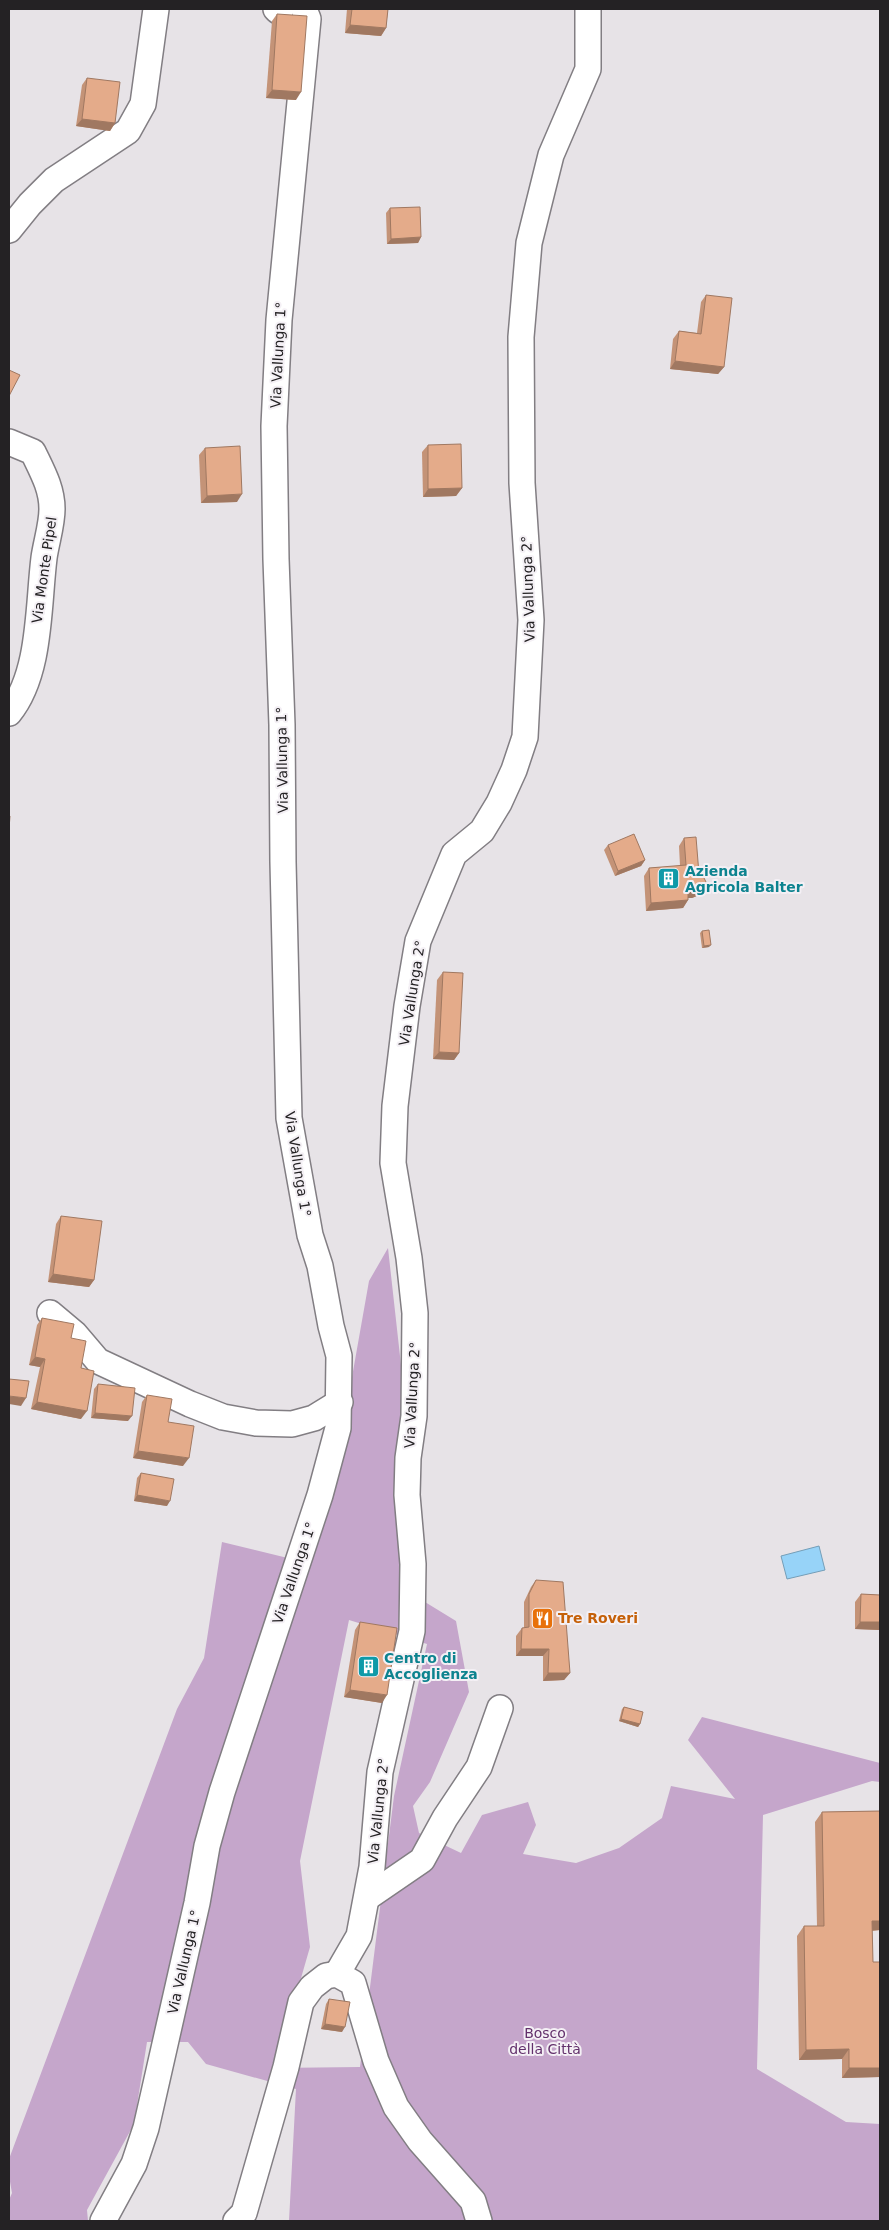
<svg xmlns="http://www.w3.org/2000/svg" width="889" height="2230" font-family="'DejaVu Sans',sans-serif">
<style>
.green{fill:#c5a6cb;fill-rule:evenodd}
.water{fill:#97d3f8;stroke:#749eb8}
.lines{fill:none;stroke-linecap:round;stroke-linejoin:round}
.minor-casing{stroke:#827e83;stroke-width:28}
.minor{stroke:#fff;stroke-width:25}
.wall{fill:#c49377}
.shaded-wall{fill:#a07861}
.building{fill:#e4ab8a;stroke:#a07861}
.labels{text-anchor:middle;stroke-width:4;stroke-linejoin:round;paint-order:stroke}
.street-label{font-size:14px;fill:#242224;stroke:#f4f0f5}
.culture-label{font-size:14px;font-weight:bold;fill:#0d838f;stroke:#f4f0f5;text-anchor:start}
.food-label{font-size:14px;font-weight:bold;fill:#c56008;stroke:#f4f0f5;text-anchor:start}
.park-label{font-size:14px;fill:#62306b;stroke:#f4f0f5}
</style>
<rect width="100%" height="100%" fill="#e7e3e7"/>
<!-- green -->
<path class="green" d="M388,1248L422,1554L425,1602L456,1621L469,1692L430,1782L413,1806L419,1833L461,1853L482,1815L528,1802L536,1825L523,1854L576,1863L619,1848L662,1818L671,1786L735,1799L688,1740L702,1717L880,1763V1782L872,1781L763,1815L757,2069L846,2122L880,2124V2221H289L296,2089L206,2064L188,2042H147L134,2124L87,2210L88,2221H9V2200L12,2193L9,2176V2159L177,1709L204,1658L222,1542L304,1562L343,1428L369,1281ZM349,1620L427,1644L394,1796L360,2067L275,2068L310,1947L300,1861Z"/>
<!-- water -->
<path class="water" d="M819,1546L825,1570L787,1579L781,1556Z"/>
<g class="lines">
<defs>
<g id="minor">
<path d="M276,9L278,11L281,9"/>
<path d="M9,230L30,204L54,180L128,131L143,104L156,9"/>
<path d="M9,442L33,452C42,471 52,488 52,509C52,525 46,543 44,558C38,606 41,674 9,713"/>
<path d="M50,1313L75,1334L98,1361L190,1404L223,1417L256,1423L292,1424L314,1418L340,1402"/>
<path d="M368,1897L422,1860L445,1818L479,1767L500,1708"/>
<path d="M337,1974L359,1936L372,1867L380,1772L412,1631L413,1564L407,1495L408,1458L414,1416L415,1313L409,1258L393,1163L395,1106L407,1006L418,941L454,854L482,831L499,803L514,770L525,737L531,620L522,483L521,337L529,243L551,155L588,69V9"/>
<path d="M103,2221L134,2164L146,2128L197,1903L207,1846L222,1792L320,1495L338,1428L339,1356L331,1326L320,1266L310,1235L289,1118L283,862L282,725L276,559L274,426L279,320L308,19L304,9"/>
<path d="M236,2221L244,2213L286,2067L301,2002L312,1987L326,1976L337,1974L353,1983L376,2061L396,2107L420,2141L473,2201L479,2221"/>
</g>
</defs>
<!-- minor casing -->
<use href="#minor" class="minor-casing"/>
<!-- minor -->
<use href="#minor" class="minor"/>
</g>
<!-- wall -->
<g class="wall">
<path d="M347,9H388L386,28L381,36L345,33Z"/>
<path d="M277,14L296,100L266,98L272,21Z"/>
<path d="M87,78L115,123L110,131L76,126L82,85Z"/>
<path d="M390,208L421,237L418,243L387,244L386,213Z"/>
<path d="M706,295L724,367L718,374L670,369L673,339L679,331L697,333L701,302Z"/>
<path d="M428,445L462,488L456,496L423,497L422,452Z"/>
<path d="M205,448L237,502L201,503L199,455Z"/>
<path d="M684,838L704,888L699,895L692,898H688V900L683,908L646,911L644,876L649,868L680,866L679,846Z"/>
<path d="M608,845L645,860L641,866L615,876L604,850Z"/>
<path d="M702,931L709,947L702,948L700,933Z"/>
<path d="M443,972L459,1053L454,1060L433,1059L437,980Z"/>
<path d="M61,1216L94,1280L89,1287L48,1282L56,1224Z"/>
<path d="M42,1318L71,1338L81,1368V1419L31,1409L40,1367L29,1365L37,1325Z"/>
<path d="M98,1384L128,1421L91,1418L94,1389Z"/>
<path d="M147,1395L168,1422L183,1466L133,1458L142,1402Z"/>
<path d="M141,1473L167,1506L134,1501L137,1478Z"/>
<path d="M536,1580L570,1673L564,1680L543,1681V1656H516V1636L522,1628H524V1602L531,1587Z"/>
<path d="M861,1594L880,1595V1630L855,1629V1602Z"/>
<path d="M360,1622L382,1703L344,1697L355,1630Z"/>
<path d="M624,1707L640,1724L638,1727L619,1721L622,1709Z"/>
<path d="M880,1811V1930L872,1931L873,1962L880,2077L842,2078V2059L799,2060L797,1936L804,1926H817L815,1822L822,1812Z"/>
<path d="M329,1999L342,2032L321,2029L326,2004Z"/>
</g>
<!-- shaded-wall -->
<g class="shaded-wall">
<path d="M350,25L386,28L381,36L345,33Z"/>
<path d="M272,90L301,92L296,100L266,98Z"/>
<path d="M82,119L115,123L110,131L76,126Z"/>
<path d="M421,237L418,243L387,244L391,239Z"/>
<path d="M675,361L724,367L718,374L670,369Z"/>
<path d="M462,488L456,496L423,497L428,489Z"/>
<path d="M242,494L237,502L201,503L207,496Z"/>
<path d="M645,860L641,866L615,876L618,871Z"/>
<path d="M704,888L699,895L692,898H686L691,890Z"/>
<path d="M688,900L683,908L646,911L651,903Z"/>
<path d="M711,945L709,947L702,948L704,946Z"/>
<path d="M439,1052L459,1053L454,1060L433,1059Z"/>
<path d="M53,1274L94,1280L89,1287L48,1282Z"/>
<path d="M35,1357L45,1359L40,1367L29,1365Z"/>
<path d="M9,1396L26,1398L21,1406L9,1404Z"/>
<path d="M37,1402L87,1411L81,1419L31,1409Z"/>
<path d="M95,1413L132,1416L128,1421L91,1418Z"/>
<path d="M138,1451L189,1458L183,1466L133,1458Z"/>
<path d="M137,1495L170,1501L167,1506L134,1501Z"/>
<path d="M860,1622H880V1630L855,1629Z"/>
<path d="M521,1649H549L543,1656H516Z"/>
<path d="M548,1673H570L564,1680L543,1681Z"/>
<path d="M350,1690L387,1695L382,1703L344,1697Z"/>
<path d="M621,1719L640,1724L638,1727L619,1721Z"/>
<path d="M872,1921H880V1930L865,1931Z"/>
<path d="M325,2024L345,2027L342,2032L321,2029Z"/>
<path d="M849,2049L842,2059L799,2060L806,2050Z"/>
<path d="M849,2068H880V2077L842,2078Z"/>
</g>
<!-- building -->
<g class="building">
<path d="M352,9H388L386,28L350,25Z"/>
<path d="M277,14L307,16L301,92L272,90Z"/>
<path d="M87,78L120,82L115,123L82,119Z"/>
<path d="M420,207L421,237L391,239L390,208Z"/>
<path d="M706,295L732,298L724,367L675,361L679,331L701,334Z"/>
<path d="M9,370L20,375L9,396Z"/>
<path d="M461,444L462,488L428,489V445Z"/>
<path d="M240,446L242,494L207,496L205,448Z"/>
<path d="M9,816H10L9,829Z"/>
<path d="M634,834L645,860L618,871L608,845Z"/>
<path d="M696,837L699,874L703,876L706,882L704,888L697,891L691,890L688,885V900L651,903L649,868L686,865L684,838Z"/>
<path d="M709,930L711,945L704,946L702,931Z"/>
<path d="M443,972L463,973L459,1053L439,1052Z"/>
<path d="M61,1216L102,1221L94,1280L53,1274Z"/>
<path d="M42,1318L74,1324L71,1338L86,1341L81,1368L94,1371L87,1411L37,1402L45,1359L35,1357Z"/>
<path d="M9,1379L29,1381L26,1398L9,1396Z"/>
<path d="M98,1384L135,1388L132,1416L95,1413Z"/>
<path d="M147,1395L172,1399L168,1422L194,1426L189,1458L138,1451Z"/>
<path d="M141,1473L174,1479L170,1501L137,1495Z"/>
<path d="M536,1580L563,1582L570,1673H548L549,1649H521L522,1628L529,1627V1594Z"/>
<path d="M861,1594L880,1595V1622H860Z"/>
<path d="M360,1622L397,1628L387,1695L350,1690Z"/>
<path d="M624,1707L643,1712L640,1724L621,1719Z"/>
<path d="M880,1811V1921H872L873,1962H880V2068H849V2049L806,2050L804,1926H824L822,1812Z"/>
<path d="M329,1999L350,2002L345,2027L325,2024Z"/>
</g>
<!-- icons -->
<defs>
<symbol id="building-square" viewBox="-11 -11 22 22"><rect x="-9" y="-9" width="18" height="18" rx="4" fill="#0f9aa8" stroke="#f4f0f5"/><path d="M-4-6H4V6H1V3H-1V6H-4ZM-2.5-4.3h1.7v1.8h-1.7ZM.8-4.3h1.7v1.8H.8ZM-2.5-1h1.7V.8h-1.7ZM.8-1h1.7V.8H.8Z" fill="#fff"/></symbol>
<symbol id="restaurant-square" viewBox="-11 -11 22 22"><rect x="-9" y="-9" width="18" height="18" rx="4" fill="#e8710a" stroke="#f4f0f5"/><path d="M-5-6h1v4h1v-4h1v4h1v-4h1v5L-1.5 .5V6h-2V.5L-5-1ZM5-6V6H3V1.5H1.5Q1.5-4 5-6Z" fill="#fff"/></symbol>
</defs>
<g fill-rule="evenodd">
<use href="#building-square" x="656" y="866" width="25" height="25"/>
<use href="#restaurant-square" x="530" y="1606" width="25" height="25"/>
<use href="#building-square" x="356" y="1654" width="25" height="25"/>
</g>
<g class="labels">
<!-- street labels -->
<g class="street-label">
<text transform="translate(278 355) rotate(-87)" y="5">Via Vallunga 1°</text>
<text transform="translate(44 570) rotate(-82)" y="5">Via Monte Pipel</text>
<text transform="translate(528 589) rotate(-92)" y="5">Via Vallunga 2°</text>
<text transform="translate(282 760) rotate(-91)" y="5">Via Vallunga 1°</text>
<text transform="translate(412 993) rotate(-81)" y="5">Via Vallunga 2°</text>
<text transform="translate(298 1164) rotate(81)" y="5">Via Vallunga 1°</text>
<text transform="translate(412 1395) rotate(-87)" y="5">Via Vallunga 2°</text>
<text transform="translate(294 1573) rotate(-71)" y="5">Via Vallunga 1°</text>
<text transform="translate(378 1811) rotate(-84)" y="5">Via Vallunga 2°</text>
<text transform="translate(184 1962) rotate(-77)" y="5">Via Vallunga 1°</text>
</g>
<!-- culture labels -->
<g class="culture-label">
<text x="685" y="876">Azienda<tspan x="685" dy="16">Agricola Balter</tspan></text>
<text x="384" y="1663">Centro di<tspan x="384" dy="16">Accoglienza</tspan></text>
</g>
<!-- food labels -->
<g class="food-label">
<text x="558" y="1623">Tre Roveri</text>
</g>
<!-- park labels -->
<g class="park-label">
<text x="545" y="2038">Bosco<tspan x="545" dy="16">della Città</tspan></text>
</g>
</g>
<!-- border -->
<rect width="889" height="2230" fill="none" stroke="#242224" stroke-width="20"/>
</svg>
